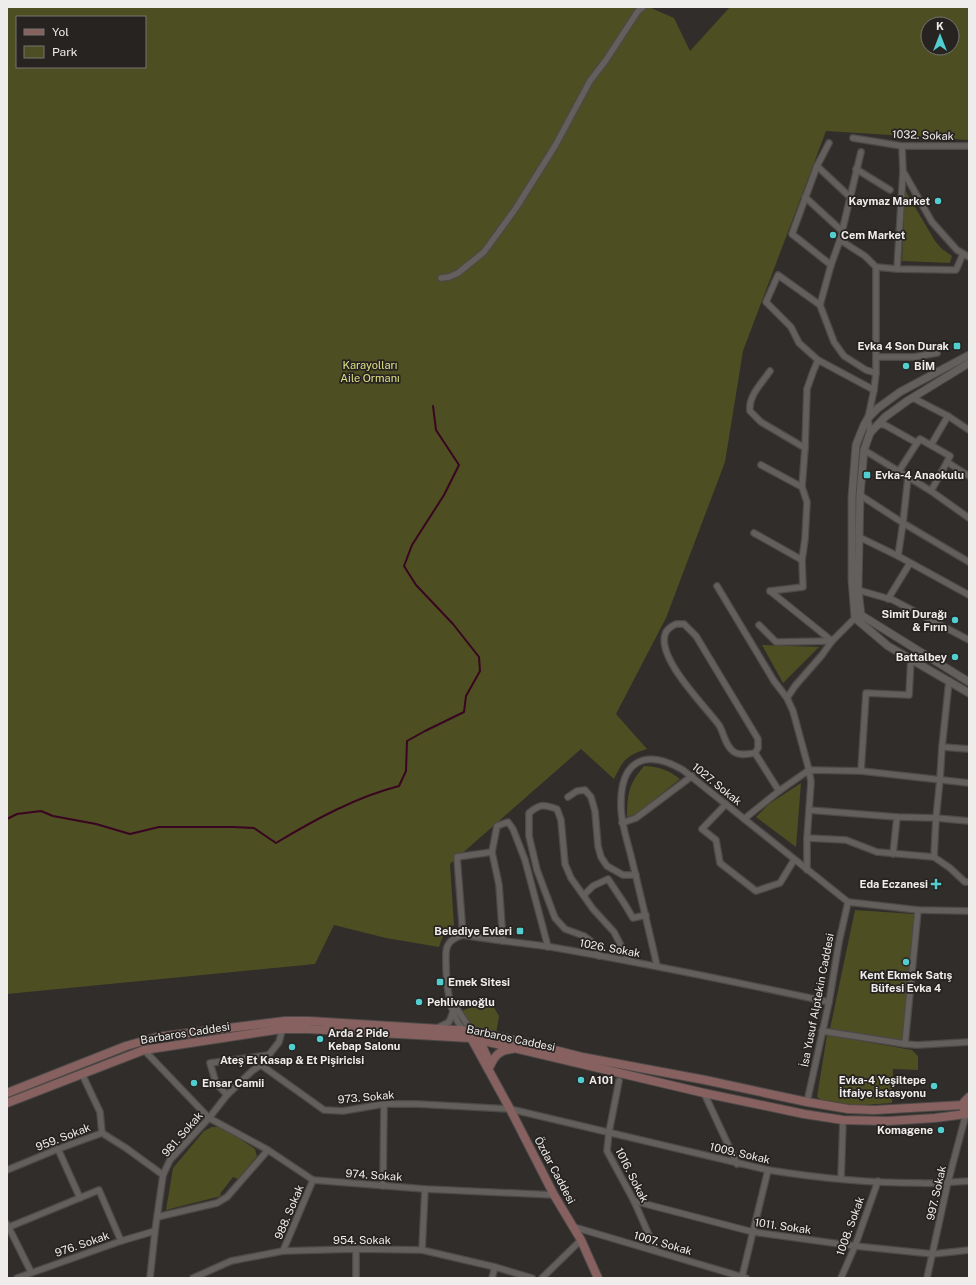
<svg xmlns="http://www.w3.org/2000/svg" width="976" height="1285" font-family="'Public Sans',sans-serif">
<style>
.green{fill:#4d4e22;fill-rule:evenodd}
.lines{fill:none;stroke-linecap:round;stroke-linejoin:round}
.stream{stroke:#390520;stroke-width:2}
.minor-casing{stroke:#4c4947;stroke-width:8}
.tertiary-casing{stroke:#4c4947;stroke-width:9}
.secondary-casing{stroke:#4c4947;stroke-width:10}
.minor{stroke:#625f5d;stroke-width:5.5}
.tertiary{stroke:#625f5d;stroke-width:7}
.secondary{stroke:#87615f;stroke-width:8}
.poi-dot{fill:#52cdd0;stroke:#262321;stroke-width:1.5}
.labels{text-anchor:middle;stroke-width:3.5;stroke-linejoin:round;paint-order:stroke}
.street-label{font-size:11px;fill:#efedec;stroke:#262321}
.poi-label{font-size:11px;font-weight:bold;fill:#efedec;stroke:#262321;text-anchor:end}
.park-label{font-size:11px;fill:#dde084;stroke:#262321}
</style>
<rect width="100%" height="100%" fill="#302d2b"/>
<!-- green -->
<g class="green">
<path d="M7,7H649L674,18L690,51L730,7H969V140L826,131L743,351L725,462L666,618L616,714L647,749C627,755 623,760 614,779L581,749L450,864L454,925C445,929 442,938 439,947L386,938L334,925L315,964L7,994ZM17,17H145V67H17ZM928,24H952V48H928Z"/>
<path d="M905,190L935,241L942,249L952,256L950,263L902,261Z"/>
<path d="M762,645L819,647L783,683Z"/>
<path d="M644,766C658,766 670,771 680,779L636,814L627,817C627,793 629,784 644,766Z"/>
<path d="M801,783L796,847L756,817L769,804Z"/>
<path d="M855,910L914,914L902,1040L830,1029Z"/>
<path d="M490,1001L499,1016L496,1034L471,1028L461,1011Z"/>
<path d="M827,1035L912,1050L918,1056V1070L893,1069L892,1103C873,1104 832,1110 817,1097Z"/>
<path d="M212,1127H222L255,1149L257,1156L238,1179L233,1177L220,1194L221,1196L166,1210L173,1168L204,1131Z"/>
</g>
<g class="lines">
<!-- stream -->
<path class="stream" d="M7,819L17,814L41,811L53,816L96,824L130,834L159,827H233L254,828L276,843C314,820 356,797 399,786L406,771L407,741L425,731L464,712L466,696L480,671L479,657L453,624L416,585L404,566L412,545L444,495L459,465L436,430L433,406"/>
<defs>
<g id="minor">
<path d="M853,138L902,146H969"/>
<path d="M829,143L817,166L792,234L831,265"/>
<path d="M902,146L903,171L932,222L957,250L969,257"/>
<path d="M861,152L840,240L831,265L820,305L834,342L844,356L866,370L876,373"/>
<path d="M817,166L850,197"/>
<path d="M856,169L890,190"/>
<path d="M805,197L842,231"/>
<path d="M840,240L865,256L876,267L897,269L956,270L963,254"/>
<path d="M897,269L903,172"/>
<path d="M441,278L449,277L458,273L484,252L516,208L555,146L590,81L606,60L638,11L643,7"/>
<path d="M876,357H914L937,353"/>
<path d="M818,360L799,343L791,327L766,302L778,275L820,305"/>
<path d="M770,371C762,383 748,396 750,411L761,422L805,448"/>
<path d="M913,398L948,416L969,430"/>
<path d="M878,424L885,425L917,443L920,439L950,456L947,462L969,476"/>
<path d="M870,433L868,418L874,390L876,373V267"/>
<path d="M931,445L948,416"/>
<path d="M864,450L931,491L969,518"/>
<path d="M761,465L802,487"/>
<path d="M899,471L917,443"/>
<path d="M908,477L903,523L969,562"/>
<path d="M931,491L947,462"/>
<path d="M860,495L903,523L898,556L969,595"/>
<path d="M754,533L802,560"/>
<path d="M859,537L898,556"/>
<path d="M717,586L774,681L787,698L793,711L809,770L811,782L807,838V870"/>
<path d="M858,590L893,600L969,640"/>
<path d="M770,591L803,587L802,560L805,539L807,502L802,487L805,448L807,389L813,372L818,360L874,390"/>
<path d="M770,591L832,641"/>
<path d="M888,599L910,563"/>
<path d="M676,624H684L696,636L758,739V748L755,753C748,754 740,756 734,752C725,746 724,733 719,725C705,706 654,656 666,632C668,628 672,626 676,624Z"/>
<path d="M759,625L776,642L832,641"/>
<path d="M787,698L795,686L822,655L832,641L855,618L859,616"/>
<path d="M942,747L969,749"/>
<path d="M755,753L779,791"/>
<path d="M861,771L866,693L909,695L911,659"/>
<path d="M568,797L577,791L585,790L591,797L595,811L598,846L601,857L607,866L623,875H636"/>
<path d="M726,804L702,829L716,840L720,863L756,891L780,883L794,860"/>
<path d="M809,810L897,817L936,818L969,821"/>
<path d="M744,819L779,791L809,770L861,771L969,783"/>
<path d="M622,823L636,818L692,776"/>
<path d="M807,838L846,840L877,852L934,857L950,868L965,882H969"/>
<path d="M893,854L897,817"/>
<path d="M934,857L936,818L940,779L942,747L949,681"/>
<path d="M584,895L593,886L608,879L624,903L633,918L646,915"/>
<path d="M918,910L905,1044L917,1045L969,1042"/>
<path d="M463,935L457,857L492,852"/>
<path d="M503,941L499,885L492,852L497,826L508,822L513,829L525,860L548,947"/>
<path d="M599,956L592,942L584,936L565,929L555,918L537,870L529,836V813C540,804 543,804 557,809L561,820L565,864L571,878L593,909L614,932L629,961"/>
<path d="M657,966C649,930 640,893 631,856C627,840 621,823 621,806C620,762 644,747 683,770L848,902L918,910L969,911"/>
<path d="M452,1004C461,1011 463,1022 473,1031"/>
<path d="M437,1028L449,1022L453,1012"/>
<path d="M464,1030C449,1016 446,982 446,963C446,957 445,950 448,945C451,939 457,937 463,935C492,940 522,943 551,947C644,963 736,982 829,1002"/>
<path d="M822,1031L905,1044"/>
<path d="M144,1050L209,1118L268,1150L313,1180L425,1189L554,1195"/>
<path d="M261,1065L324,1110L343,1111L384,1104H417L510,1109L768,1170C818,1178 869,1183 920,1183C936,1184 953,1182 969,1181"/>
<path d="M82,1074L100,1112L102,1133"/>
<path d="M619,1081L609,1132L607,1151L634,1201L656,1251"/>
<path d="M704,1093L737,1164"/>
<path d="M227,1095L216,1083L210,1063L269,1055"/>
<path d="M807,1102L829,1002L839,942L848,902"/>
<path d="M102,1133L126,1148L163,1175"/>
<path d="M58,1149L80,1198"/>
<path d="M7,1170L58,1149L102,1133"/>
<path d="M841,1179L843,1120"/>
<path d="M383,1186L384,1104"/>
<path d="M634,1201L753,1232L855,1246L933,1254L969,1250"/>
<path d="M157,1217L217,1203L227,1197L268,1150"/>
<path d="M7,1224L31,1272"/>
<path d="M9,1227L99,1190L121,1241"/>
<path d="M574,1227L746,1278"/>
<path d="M422,1250L425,1189"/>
<path d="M283,1251L313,1180"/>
<path d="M742,1277L768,1170"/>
<path d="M17,1278L121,1241L155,1231"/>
<path d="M150,1278L155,1231L163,1175L170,1160L209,1118L227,1095L252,1071L261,1065L279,1042L283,1027"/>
<path d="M193,1278L231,1261L283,1251L356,1249L422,1250L495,1267L532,1278"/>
<path d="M356,1278V1249"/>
<path d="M492,1278L495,1267"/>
<path d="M542,1278L581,1240"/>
<path d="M841,1278L855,1246L878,1181"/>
<path d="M927,1278L948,1182L966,1114"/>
</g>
<g id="tertiary">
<path d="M969,355L900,392L878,408L868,418L864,425L856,445L852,497V580L855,618L888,646L969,693"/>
<path d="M969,363L907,401L885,417L870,433L864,450L860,495L858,590L861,615L969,682"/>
</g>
<g id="secondary">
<path d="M470,1036L510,1109L554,1195L581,1240L598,1278"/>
<path d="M478,1037L489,1061"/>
<path d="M490,1066C495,1055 500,1050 512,1049"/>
<path d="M7,1093L126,1046L157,1037L285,1021H309L473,1031L527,1043L582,1057L705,1080L807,1102L848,1109L874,1110L963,1105"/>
<path d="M7,1103L144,1050L282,1029H308L471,1038L704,1093L804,1114L843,1120L888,1121L935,1118L966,1114"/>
<path d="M964,1109V1102L969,1097"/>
</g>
</defs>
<!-- minor casing -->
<use href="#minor" class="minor-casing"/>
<!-- tertiary casing -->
<use href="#tertiary" class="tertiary-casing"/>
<!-- secondary casing -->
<use href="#secondary" class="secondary-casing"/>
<!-- minor -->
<use href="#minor" class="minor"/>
<!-- tertiary -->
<use href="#tertiary" class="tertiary"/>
<!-- secondary -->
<use href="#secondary" class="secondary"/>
</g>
<!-- markers -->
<g class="poi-dot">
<circle cx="938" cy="201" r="4"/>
<circle cx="833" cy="235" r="4"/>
<rect x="953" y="342" width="8" height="8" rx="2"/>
<circle cx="906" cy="366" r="4"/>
<rect x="863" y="471" width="8" height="8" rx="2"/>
<circle cx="955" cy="620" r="4"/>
<circle cx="955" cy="657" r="4"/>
<path d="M934 878h4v4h4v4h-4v4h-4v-4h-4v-4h4z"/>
<rect x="516" y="927" width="8" height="8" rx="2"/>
<circle cx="906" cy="962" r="4"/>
<rect x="436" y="978" width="8" height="8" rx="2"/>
<circle cx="419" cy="1002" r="4"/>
<circle cx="320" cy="1039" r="4"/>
<circle cx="292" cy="1047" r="4"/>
<circle cx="581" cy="1080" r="4"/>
<circle cx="194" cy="1083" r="4"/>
<circle cx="934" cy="1086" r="4"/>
<circle cx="941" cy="1130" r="4"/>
</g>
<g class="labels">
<!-- street labels -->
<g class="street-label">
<text transform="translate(923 135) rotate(2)" y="4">1032. Sokak</text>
<text transform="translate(717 784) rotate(39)" y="4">1027. Sokak</text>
<text transform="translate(610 948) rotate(10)" y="4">1026. Sokak</text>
<text transform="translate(817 1000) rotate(-79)" y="4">İsa Yusuf Alptekin Caddesi</text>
<text transform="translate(185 1033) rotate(-9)" y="4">Barbaros Caddesi</text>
<text transform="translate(511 1038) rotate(12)" y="4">Barbaros Caddesi</text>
<text transform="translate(366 1097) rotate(-5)" y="4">973. Sokak</text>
<text transform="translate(182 1134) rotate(-49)" y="4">981. Sokak</text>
<text transform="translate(63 1137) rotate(-21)" y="4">959. Sokak</text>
<text transform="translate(740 1153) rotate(13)" y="4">1009. Sokak</text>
<text transform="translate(555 1170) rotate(62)" y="4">Özdar Caddesi</text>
<text transform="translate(374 1175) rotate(4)" y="4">974. Sokak</text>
<text transform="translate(632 1175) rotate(63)" y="4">1016. Sokak</text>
<text transform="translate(936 1193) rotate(-77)" y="4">997. Sokak</text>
<text transform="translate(289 1212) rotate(-67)" y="4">988. Sokak</text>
<text transform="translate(783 1226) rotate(8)" y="4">1011. Sokak</text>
<text transform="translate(850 1226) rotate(-70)" y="4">1008. Sokak</text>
<text x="362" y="1244">954. Sokak</text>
<text transform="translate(663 1243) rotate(16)" y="4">1007. Sokak</text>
<text transform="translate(82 1244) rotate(-19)" y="4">976. Sokak</text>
</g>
<!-- poi labels -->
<g class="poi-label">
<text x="930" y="205">Kaymaz Market</text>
<text x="841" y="239" text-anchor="start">Cem Market</text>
<text x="949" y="350">Evka 4 Son Durak</text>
<text x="914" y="370" text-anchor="start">BİM</text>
<text x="875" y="479" text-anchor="start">Evka-4 Anaokulu</text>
<text x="947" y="618">Simit Durağı<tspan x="947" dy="13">&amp; Fırın</tspan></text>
<text x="947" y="661">Battalbey</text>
<text x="928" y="888">Eda Eczanesi</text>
<text x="512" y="935">Belediye Evleri</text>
<text x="906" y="979" text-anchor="middle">Kent Ekmek Satış<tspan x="906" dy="13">Büfesi Evka 4</tspan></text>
<text x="448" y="986" text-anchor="start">Emek Sitesi</text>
<text x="427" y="1006" text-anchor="start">Pehlivanoğlu</text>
<text x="328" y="1037" text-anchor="start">Arda 2 Pide<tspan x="328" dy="13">Kebap Salonu</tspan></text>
<text x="292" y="1064" text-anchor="middle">Ateş Et Kasap &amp; Et Pişiricisi</text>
<text x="589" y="1084" text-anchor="start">A101</text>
<text x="926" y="1084">Evka-4 Yeşiltepe<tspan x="926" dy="13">İtfaiye İstasyonu</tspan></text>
<text x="202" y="1087" text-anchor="start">Ensar Camii</text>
<text x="933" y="1134">Komagene</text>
</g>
<!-- park labels -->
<g class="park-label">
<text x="370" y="369">Karayolları<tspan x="370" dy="13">Aile Ormanı</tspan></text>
</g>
</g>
<!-- border -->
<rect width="976" height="1285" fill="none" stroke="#efedec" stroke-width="16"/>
<!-- legend -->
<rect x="16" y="16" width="130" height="52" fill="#262321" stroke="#767472"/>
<rect x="24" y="29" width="20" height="6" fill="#87615f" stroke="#767472"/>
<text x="52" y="36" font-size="12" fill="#efedec">Yol</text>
<rect x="24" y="46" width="20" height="12" fill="#4d4e22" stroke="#767472"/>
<text x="52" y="56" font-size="12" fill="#efedec">Park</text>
<!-- north arrow -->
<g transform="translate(940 36)"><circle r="19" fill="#262321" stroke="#767472"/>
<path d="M0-3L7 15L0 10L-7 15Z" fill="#52cdd0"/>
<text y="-6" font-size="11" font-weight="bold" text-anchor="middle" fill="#efedec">K</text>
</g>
</svg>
